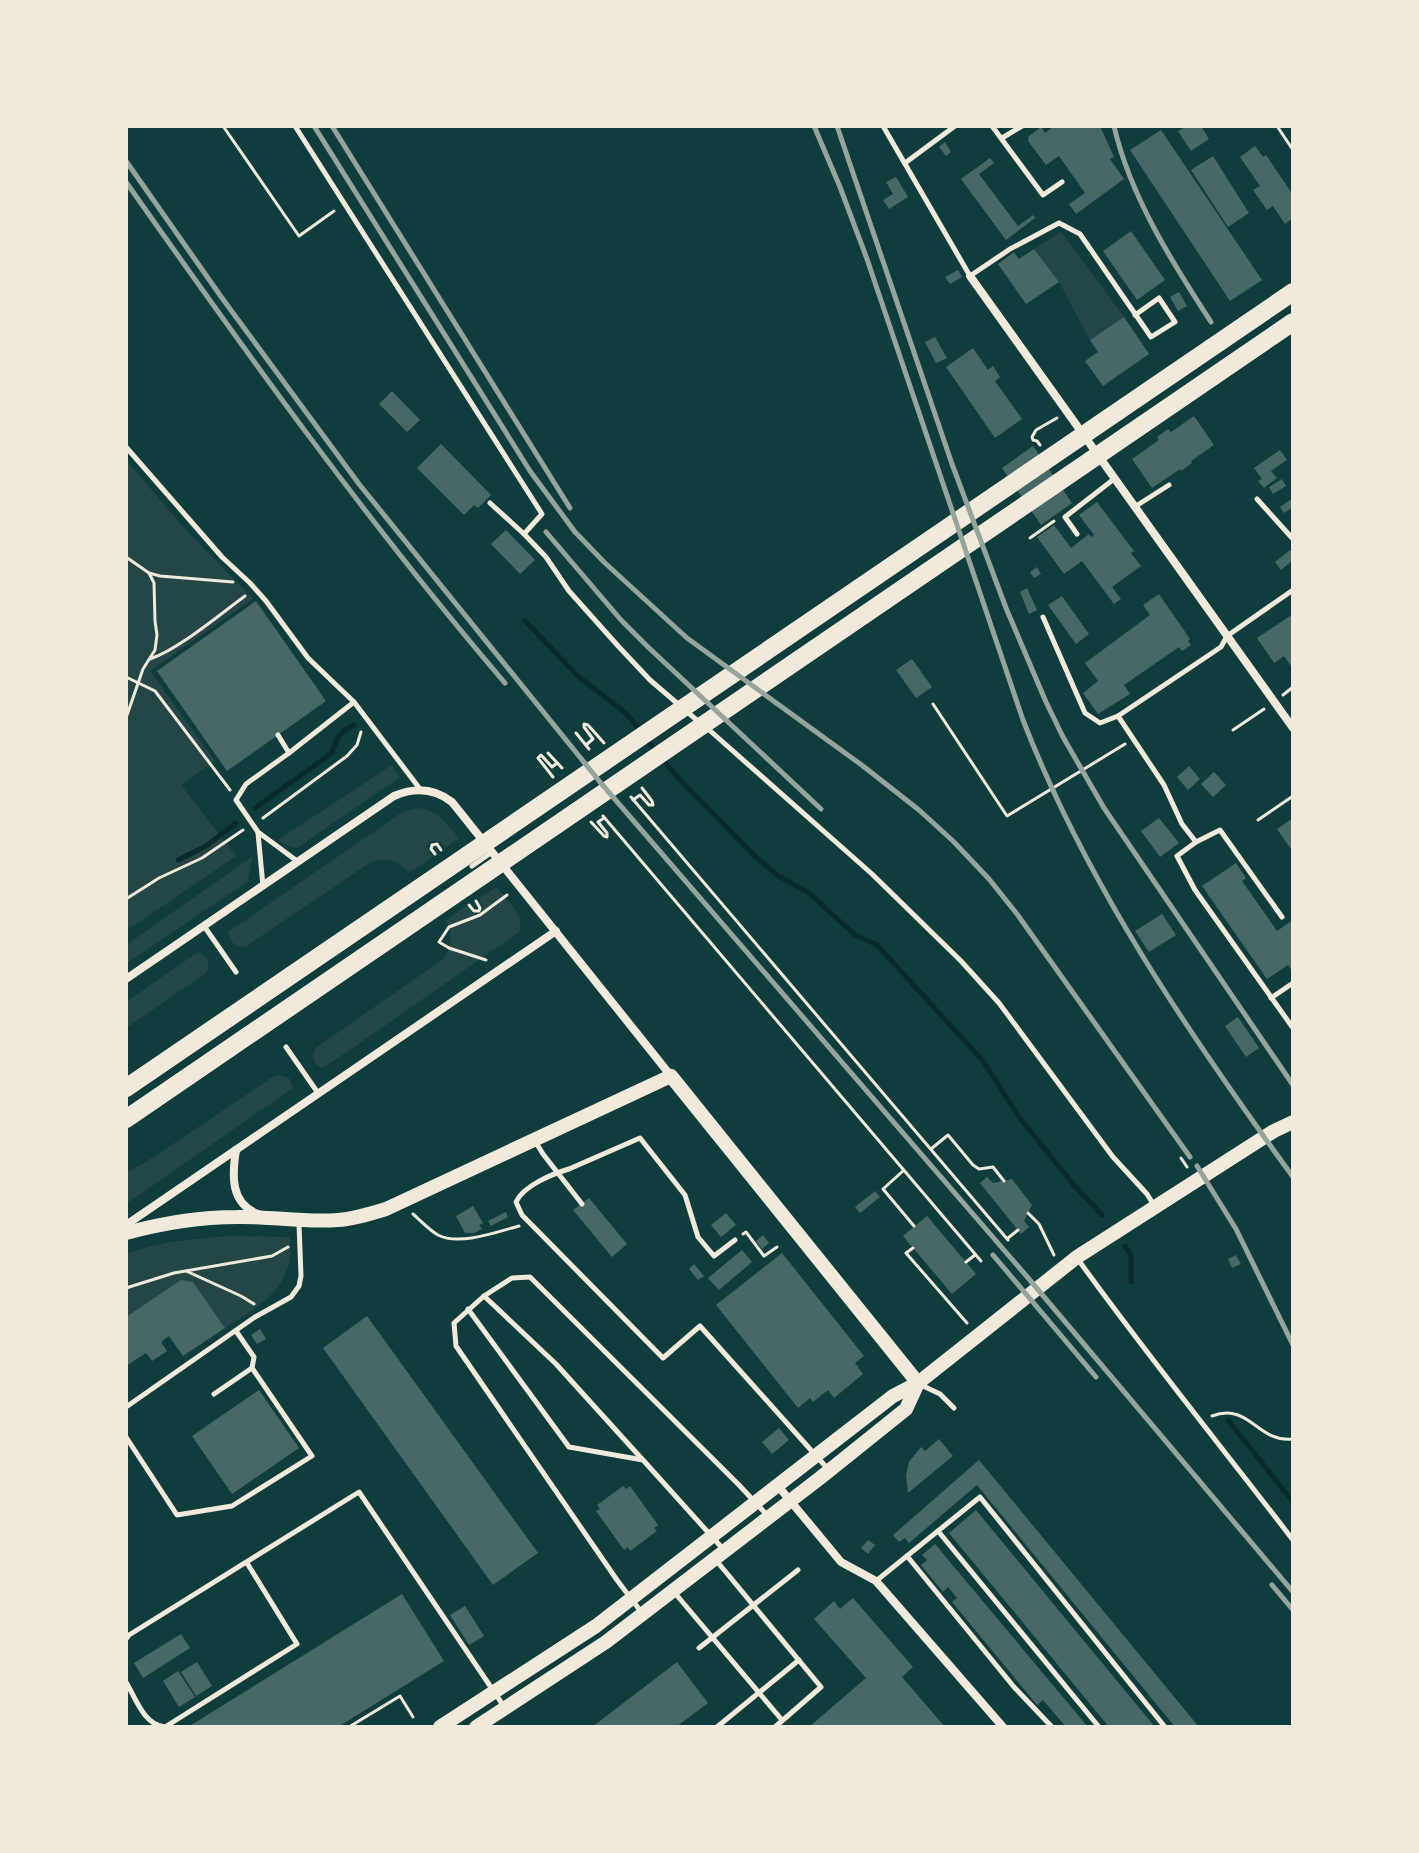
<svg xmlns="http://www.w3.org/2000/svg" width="1419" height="1853" font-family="'Nunito Sans',sans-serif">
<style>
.green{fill:#244646}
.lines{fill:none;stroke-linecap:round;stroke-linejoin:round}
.stream{stroke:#0a2a2b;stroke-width:5}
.building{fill:#486865}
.path{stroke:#f1e9da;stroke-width:3}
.service{stroke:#f1e9da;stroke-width:5}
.minor{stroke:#f1e9da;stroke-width:8}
.tertiary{stroke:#f1e9da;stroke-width:14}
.primary{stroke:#f1e9da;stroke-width:18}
.rail{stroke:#97a49c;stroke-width:5}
</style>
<rect width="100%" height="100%" fill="#0f3d3e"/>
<!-- green -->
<g class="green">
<path d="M1061,232L1124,317L1090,340L1059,282L1034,249Z"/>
<path d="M126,460L185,529L253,599L150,671L215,761L181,785L236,856L126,931Z"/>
<path d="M392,765L400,777L297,848L290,847L278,840Z"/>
<path d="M418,808C437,810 447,824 459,838L446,847C439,840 433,837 426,846L432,857L409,873C398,861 388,856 371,862L245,947C235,948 230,941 228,932L404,811Z"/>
<path d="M252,857L248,881L126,964V945Z"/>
<path d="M497,887C507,900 526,916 519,932L347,1052L322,1068C313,1064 311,1055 317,1047L442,960C452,948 454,934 445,921L466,906L475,915L480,914L483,909L479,898Z"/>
<path d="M198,952C208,956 211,964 206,973L126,1028V1002Z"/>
<path d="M278,1075L289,1078L293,1088L126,1204V1173L157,1155L271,1078Z"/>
<path d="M234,1236L290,1237C295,1287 262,1304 225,1328L193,1282L181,1280L126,1317V1254C160,1241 198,1238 234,1236Z"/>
</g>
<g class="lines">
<!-- stream -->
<g class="stream">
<path d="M525,621L579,677L626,713L656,751"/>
<path d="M662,759L679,779L756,857L777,875L809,893L855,935L877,945L983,1061L1019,1117L1073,1184L1102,1215"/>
<path d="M255,808L332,753C336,739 340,731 354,725"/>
<path d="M178,860L206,846L236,823"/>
<path d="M1125,1246L1131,1255V1282"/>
<path d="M1228,1420L1293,1502"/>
</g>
</g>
<!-- building -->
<g class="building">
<path d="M1054,126H1092L1093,128L1100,126L1114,157L1110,159L1124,179L1076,214L1069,204L1085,193L1059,156L1046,165L1028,141L1029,139L1028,137L1041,127L1045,133Z"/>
<path d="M1187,126H1201L1209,139L1191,151L1178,131Z"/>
<path d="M1161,130L1262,280L1230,301L1130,150Z"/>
<path d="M945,142L951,152L946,156L939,147Z"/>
<path d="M1255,146L1263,157L1266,155L1293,195V218L1285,224L1273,206L1267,210L1253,190L1260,186L1240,157Z"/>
<path d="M1213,156L1249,213L1228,227L1191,170Z"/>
<path d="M990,158L994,163L979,174L1018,226L1033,215L1035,218L1006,240L961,179Z"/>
<path d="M896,177L908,197L889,209L883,200L893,194L886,182Z"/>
<path d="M1131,231L1165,280L1137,300L1103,251Z"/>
<path d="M1034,249L1059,282L1026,304L998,264L1014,252L1019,259Z"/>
<path d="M958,270L962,277L950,284L945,277Z"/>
<path d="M1179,292L1187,306L1178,311L1170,297Z"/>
<path d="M1124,317L1149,354L1103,386L1085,361L1098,352L1090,340Z"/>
<path d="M935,337L947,358L936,363L925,342Z"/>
<path d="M973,348L988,370L993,366L1000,377L995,381L1022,419L995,438L946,367Z"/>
<path d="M392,391L420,420L407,432L379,404Z"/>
<path d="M1194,416L1214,445L1191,461L1192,463L1181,471L1180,469L1152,488L1132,459L1159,440L1157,437L1168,429L1171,432Z"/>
<path d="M441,444L491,495L478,508L474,505L464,515L417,468Z"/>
<path d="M1033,446L1072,503L1041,525L1002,468Z"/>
<path d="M1280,450L1287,460L1271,471L1277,478L1264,488L1258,481L1262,479L1254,468Z"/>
<path d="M1282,479L1286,486L1273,494L1269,487Z"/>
<path d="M1293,498V507L1284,513L1280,507Z"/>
<path d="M1097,502L1134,551L1131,553L1141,566L1112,587L1121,599L1114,604L1082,561L1064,574L1037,537L1054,525L1071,548L1089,534L1091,537L1094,535L1079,515Z"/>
<path d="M506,530L535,560L520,574L491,544Z"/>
<path d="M1290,550L1293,553V560L1281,570L1275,562Z"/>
<path d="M1037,567L1041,574L1034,578L1030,572Z"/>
<path d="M1027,588L1037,610L1029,614L1020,592Z"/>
<path d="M1159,594L1190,639L1188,641L1191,645L1182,651L1179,647L1124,685L1130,694L1098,714L1083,693L1098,681L1085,663L1150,615L1143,605Z"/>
<path d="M1062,596L1089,634L1076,644L1048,605Z"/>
<path d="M256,601L326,701L227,771L157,671Z"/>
<path d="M1293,614V669L1284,656L1274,663L1257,638Z"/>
<path d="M912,659L932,687L916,698L896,670Z"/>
<path d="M1189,766L1200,779L1188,790L1177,777Z"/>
<path d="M1214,772L1226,785L1213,797L1201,784Z"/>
<path d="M1159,818L1179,843L1160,857L1141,831Z"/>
<path d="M1293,818V852L1277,829Z"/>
<path d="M1236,863L1246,878L1242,881L1277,931L1293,920V973L1288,965L1267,979L1202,886Z"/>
<path d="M1162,914L1176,935L1149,952L1135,931Z"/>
<path d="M1238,1017L1259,1048L1246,1057L1225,1026Z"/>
<path d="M987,1177L993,1183L1012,1179L1032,1205L1024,1221L1029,1227L1021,1234L980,1183Z"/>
<path d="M875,1191L880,1197L860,1213L855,1207Z"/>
<path d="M589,1198L627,1244L612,1257L573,1210Z"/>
<path d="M473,1206L483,1223L479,1225L482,1229L474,1233H465L456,1216Z"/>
<path d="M506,1212L508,1217L491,1226L488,1221Z"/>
<path d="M726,1213L736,1225L721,1237L711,1225Z"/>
<path d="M927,1216L976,1274L952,1294L903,1236Z"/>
<path d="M763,1235L769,1243L762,1249L756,1241Z"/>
<path d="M742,1250L752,1262L719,1290L708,1278Z"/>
<path d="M782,1253L864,1356L855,1363L863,1374L834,1398L828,1390L813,1402L810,1398L798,1408L716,1305Z"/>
<path d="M1236,1255L1241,1264L1232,1268L1228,1259Z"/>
<path d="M694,1264L704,1276L698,1280L689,1269Z"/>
<path d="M181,1280L193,1282L225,1328L183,1356L169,1336L161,1342L167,1351L152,1361L146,1353L126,1366V1317Z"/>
<path d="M367,1316L538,1553L493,1585L323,1348Z"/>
<path d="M260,1329L266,1339L257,1344L251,1335Z"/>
<path d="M259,1390L299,1448L232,1494L192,1436Z"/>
<path d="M779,1428L789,1440L772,1454L762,1442Z"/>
<path d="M939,1439L953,1456L908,1493L906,1475L909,1462L921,1447L925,1451Z"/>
<path d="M979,1460L1199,1727H1175L977,1485L909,1543L905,1538L899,1542L893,1535Z"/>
<path d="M623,1486L626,1489L630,1486L658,1525L654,1528L657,1531L630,1551L628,1547L624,1550L596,1511L600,1509L597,1505Z"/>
<path d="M976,1510L1155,1727H1109L949,1533Z"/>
<path d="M868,1540L875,1545L868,1554L861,1548Z"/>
<path d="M935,1544L1088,1727H1066L1043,1700L1037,1705L952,1602L957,1598L948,1587L943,1592L921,1565L927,1560L922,1555Z"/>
<path d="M402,1594L444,1661L338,1727H188Z"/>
<path d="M853,1598L913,1667L902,1677L945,1727H809L866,1678L814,1619L834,1601L840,1609Z"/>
<path d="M465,1606L484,1636L469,1645L450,1615Z"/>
<path d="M181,1634L190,1648L143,1678L134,1663Z"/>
<path d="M197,1662L212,1686L196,1696L181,1672Z"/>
<path d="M677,1662L708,1703L676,1727H592Z"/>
<path d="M178,1671L195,1697L179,1707L163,1681Z"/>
</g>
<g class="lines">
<!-- path -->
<g class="path">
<path d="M223,126L299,236L334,211"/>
<path d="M1277,126L1293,150"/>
<path d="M1040,445L1037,441L1033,440L1032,437L1036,430L1057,418"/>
<path d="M1030,538L1054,521"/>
<path d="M126,557L149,573L160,576L233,582"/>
<path d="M150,659C179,649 219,615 245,596"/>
<path d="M126,677L155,691L230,790"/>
<path d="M1283,695L1293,687"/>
<path d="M933,704L1007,816L1125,744"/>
<path d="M126,718L143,669L155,650L157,635L155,621L154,583L149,573"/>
<path d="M1233,730L1264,709"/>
<path d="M576,733L589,749"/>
<path d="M586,745L593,739L584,727V724L588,725L604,743"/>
<path d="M548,753L562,768"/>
<path d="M553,777L538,758L541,755L542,756L552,767L557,763"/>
<path d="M631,797L1008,1240"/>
<path d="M633,800L640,795L649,805H653L652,801L642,788"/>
<path d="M603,816L981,1261"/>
<path d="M263,818L347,756L357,745L361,732"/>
<path d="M1258,820L1293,796"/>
<path d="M591,822L604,836L607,837V833L598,822L604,818"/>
<path d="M435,854L431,849L432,845L437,844L441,850"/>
<path d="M126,899L159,878L202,858L243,830"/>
<path d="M469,905L474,911H479L480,908L476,901"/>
<path d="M486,960L449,948L439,942L449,927L480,915L507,895"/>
<path d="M931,1149L948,1135L973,1165L979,1169L993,1167L1004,1181"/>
<path d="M1181,1158L1187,1167"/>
<path d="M903,1171L883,1189L914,1226"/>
<path d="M1028,1213L1039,1224L1054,1255"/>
<path d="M413,1214C421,1221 429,1230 438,1235C459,1246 497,1232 519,1226"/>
<path d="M743,1234L746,1232L764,1256L777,1247"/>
<path d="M1008,1238L1018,1230"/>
<path d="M913,1248L906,1253L967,1323"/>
<path d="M966,1262L975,1255"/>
<path d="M186,1271L241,1296L254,1304"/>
<path d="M126,1288L174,1273L272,1256L288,1247"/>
<path d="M1212,1416C1250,1402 1257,1443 1293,1439"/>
<path d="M349,1727L400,1696L413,1717"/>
</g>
<!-- service -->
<g class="service">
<path d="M295,126L542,514L524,534L546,557L569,591L619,647L650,680L699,722"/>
<path d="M883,126L970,276L1010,249L1059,223L1080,234L1151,337L1175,322L1159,298L1135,315"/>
<path d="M992,126L1043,195L1062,182"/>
<path d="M1002,138L1022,126"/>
<path d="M905,163L955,126"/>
<path d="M126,447L222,557L250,583L266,601L308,658L354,702L420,789"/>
<path d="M1257,499L1293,539"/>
<path d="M490,503L524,534"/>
<path d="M1136,506L1169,485"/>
<path d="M1077,534L1065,517L1114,479"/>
<path d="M1043,617L1085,713L1100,723L1118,716"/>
<path d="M707,728L872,874L961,961L999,1003L1113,1157L1147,1194L1155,1207"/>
<path d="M278,735L289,753L354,702"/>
<path d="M289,753L246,784L236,800L258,832L297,861"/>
<path d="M258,833L263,886"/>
<path d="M1196,842L1182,824L1164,785L1118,716L1221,647L1227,636L1293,590"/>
<path d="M472,866L492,852"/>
<path d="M1282,917L1220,830L1196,842L1177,856L1195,890L1293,1028"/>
<path d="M204,926L236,972"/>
<path d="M1271,998L1293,983"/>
<path d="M286,1047L318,1093"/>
<path d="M535,1141L543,1154L582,1204"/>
<path d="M735,1240L714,1256L698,1237L685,1195L640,1138L569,1169C552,1174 523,1186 516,1202L522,1215L663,1358L700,1326L827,1468"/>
<path d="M1077,1258C1146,1354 1221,1446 1293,1540"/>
<path d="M484,1296L556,1364L642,1459"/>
<path d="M468,1309L569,1447L643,1460L724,1550"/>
<path d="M919,1384L940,1394L954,1408"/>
<path d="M214,1394L252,1368"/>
<path d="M126,1407L255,1317L291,1297L299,1286L301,1276L299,1224"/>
<path d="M126,1437L177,1515L232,1506L312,1456L252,1368L254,1357L236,1331"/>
<path d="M938,1531L1099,1727"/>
<path d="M907,1556L1014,1687L1052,1727"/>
<path d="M715,1559L821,1687L775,1727"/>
<path d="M876,1581L980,1497L1165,1727"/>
<path d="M674,1592L782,1720"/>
<path d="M642,1613L617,1580L456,1346L454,1323L484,1296L512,1278L530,1277L739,1485L768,1516"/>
<path d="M126,1639L129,1635L359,1492L505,1708"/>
<path d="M699,1648L798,1570"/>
<path d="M126,1682C136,1699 144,1725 165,1727L297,1644L247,1563"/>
<path d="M717,1727L799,1660"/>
</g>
<!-- minor -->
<g class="minor">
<path d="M970,276L1293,728"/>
<path d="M126,979L394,796C415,787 434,788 452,802L671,1076"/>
<path d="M236,1150C232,1175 230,1203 258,1214"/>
<path d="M126,1225L556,931"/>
<path d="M778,1486L841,1562L876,1581L1003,1727"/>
</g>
<!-- tertiary -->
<g class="tertiary">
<path d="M126,1233C163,1223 199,1217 237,1217C271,1216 304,1223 338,1220C354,1219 370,1214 386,1209L671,1076L918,1383"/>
<path d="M440,1727L596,1626L893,1396L918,1383L1077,1257L1274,1131L1293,1122"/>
<path d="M476,1727L606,1642L820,1478L906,1409L918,1383"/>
</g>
<!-- primary -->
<g class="primary">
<path d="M126,1088L1293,292"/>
<path d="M126,1119L1293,322"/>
</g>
<!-- rail -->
<g class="rail">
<path d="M314,126L530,471L575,532L605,563L687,638L863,766L919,810L953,841L989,879L1017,914L1190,1157"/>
<path d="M332,126L570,508"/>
<path d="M814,126L840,187L867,259L1023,720C1087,885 1189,1034 1293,1177"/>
<path d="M837,126L952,464L1006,608L1046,702L1063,737L1104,808L1293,1085"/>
<path d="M1114,126C1130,196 1172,262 1211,322"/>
<path d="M126,161L222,298L359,484L600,782L1029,1279L1293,1592"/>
<path d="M126,182C247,354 369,524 505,683"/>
<path d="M546,532L621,620L648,647L821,809"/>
<path d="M1197,1166L1236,1229L1293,1345"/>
<path d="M993,1255L1096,1377"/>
<path d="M1272,1585L1293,1610"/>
</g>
</g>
<!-- border -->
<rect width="1419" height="1853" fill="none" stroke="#f1e9da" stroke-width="256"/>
</svg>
